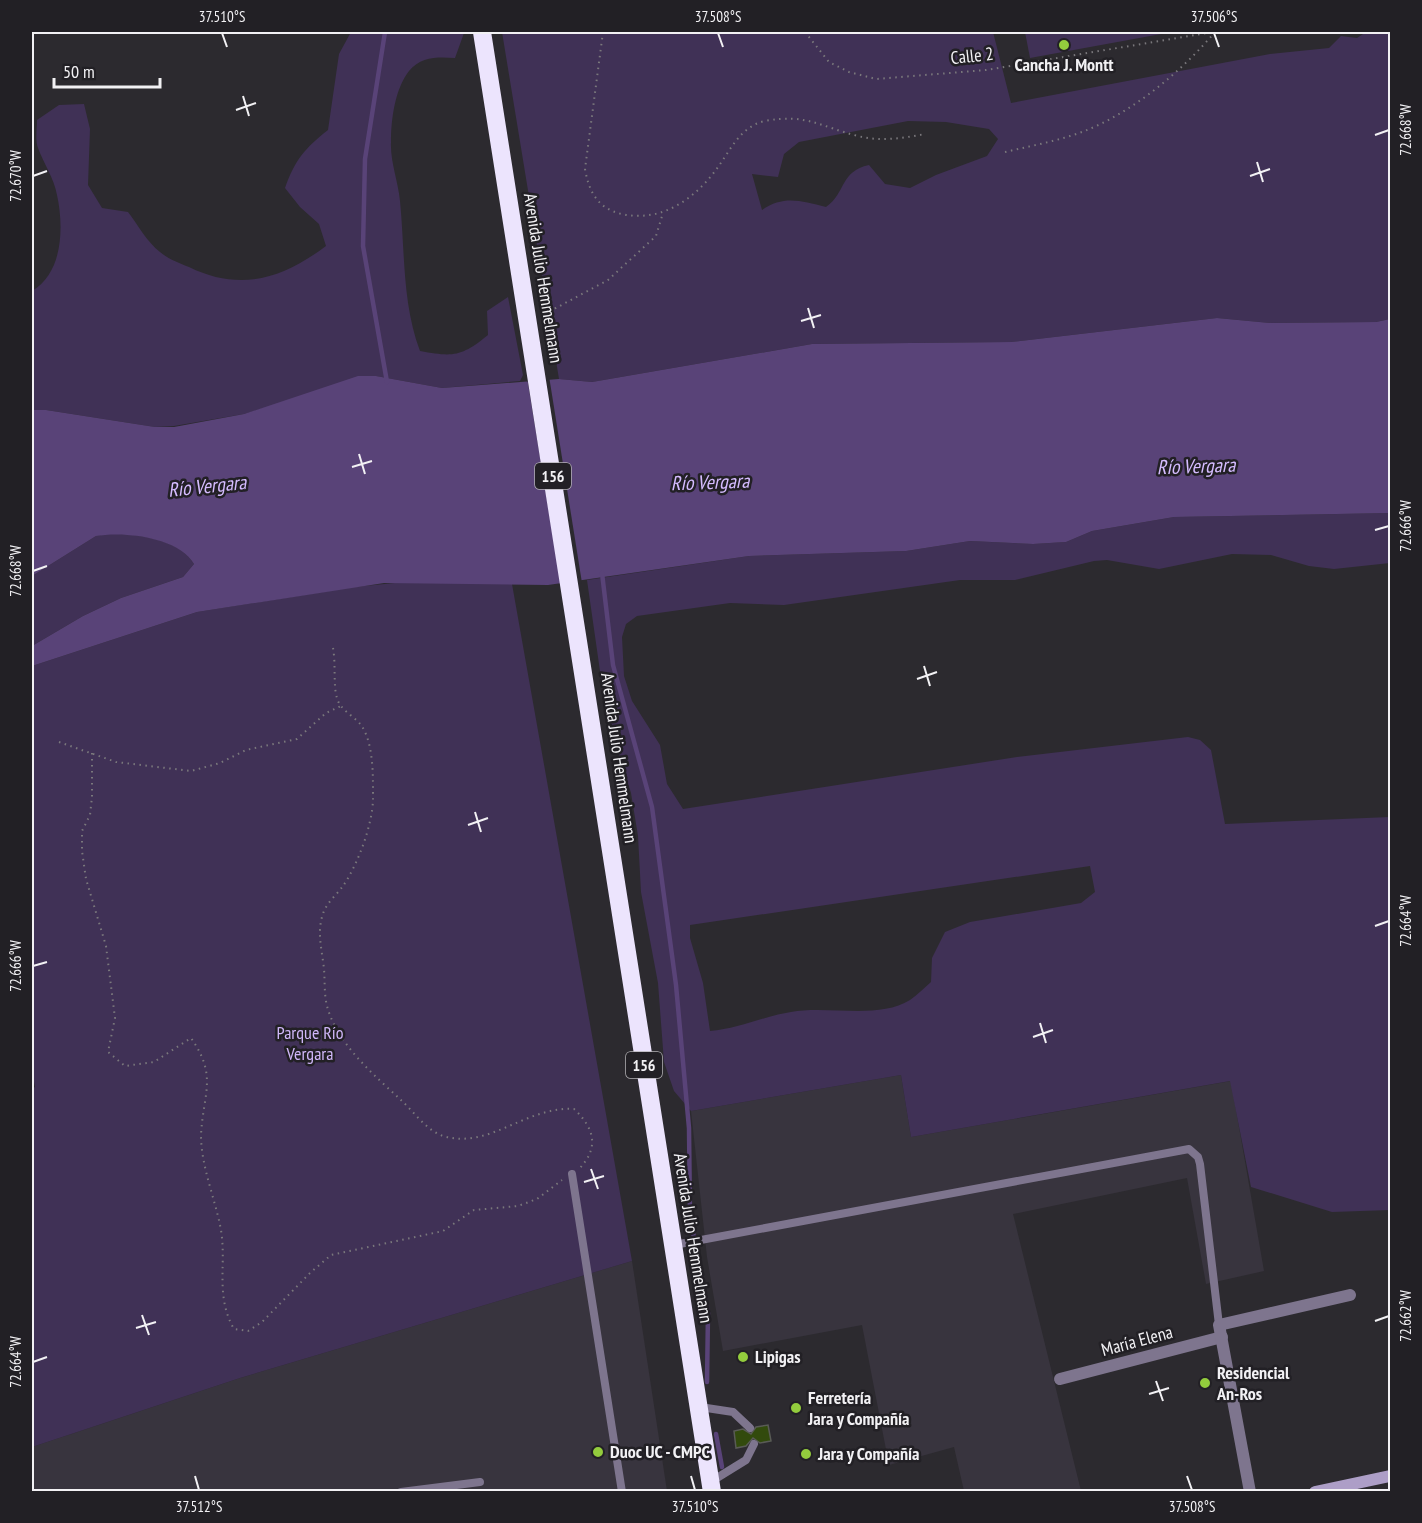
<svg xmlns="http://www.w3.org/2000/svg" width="1422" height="1523" font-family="'PT Sans Narrow',sans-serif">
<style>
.built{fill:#38343e}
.green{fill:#403156;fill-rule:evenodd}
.water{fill:#594378}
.pier{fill:#2c2a2f}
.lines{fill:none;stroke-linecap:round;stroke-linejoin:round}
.stream{stroke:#594378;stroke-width:4.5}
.building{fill:#324a0d;stroke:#595b56;stroke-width:1.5}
.path{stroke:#7a787c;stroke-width:2;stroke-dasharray:1.5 4.5;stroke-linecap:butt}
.lane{stroke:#7e758e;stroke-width:8}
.street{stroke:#7e758e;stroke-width:12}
.secondary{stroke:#ad9ec7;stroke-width:12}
.highway{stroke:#ece4fd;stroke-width:18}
.ticks{fill:none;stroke:#f2f1f4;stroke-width:2}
.poi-dot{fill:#93cc3d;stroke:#222025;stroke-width:2}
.labels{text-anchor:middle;stroke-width:5;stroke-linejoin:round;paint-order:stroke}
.shield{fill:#222025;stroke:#b4b2b6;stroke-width:1.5}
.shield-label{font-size:16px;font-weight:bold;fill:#f2f1f4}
.street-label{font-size:18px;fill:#f2f1f4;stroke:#222025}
.poi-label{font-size:18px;font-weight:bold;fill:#f2f1f4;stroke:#222025;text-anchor:start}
.park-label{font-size:18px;fill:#d0b7f9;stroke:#222025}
.water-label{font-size:20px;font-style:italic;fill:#d5bcff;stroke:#222025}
.neatline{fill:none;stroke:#f2f1f4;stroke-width:2}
.ticks-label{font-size:15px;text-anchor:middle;fill:#f2f1f4}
</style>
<rect width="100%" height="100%" fill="#2c2a2f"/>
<!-- built -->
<g class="built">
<path d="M901,1075L911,1137L1231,1081L1264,1271L1206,1284L1187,1178L1013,1214L1081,1491H964L954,1447L889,1465L862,1325L723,1351L707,1257L691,1111Z"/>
<path d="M632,1261L667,1491H32V1447L240,1378Z"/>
</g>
<!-- green -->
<g class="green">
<path d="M351,32L464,33L455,58C439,57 421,56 409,71C395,89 391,119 391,142C390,161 398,181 400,201C405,251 402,303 420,351C453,357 461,357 488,335L487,311L508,297L523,375L520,381L442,388L376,376L244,414L174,426L155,427L46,410H32V291C63,273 64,227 57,195C54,178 44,164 38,148C35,140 37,129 37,120L59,105L84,104L90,129L88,185L102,208L128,212C138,225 147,242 160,252C168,259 179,263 189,267C240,292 282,279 326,246L319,224L300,207L285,188C295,160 305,148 328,130L339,54Z"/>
<path d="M502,32H993L1011,103L1270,54L1329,48L1341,36L1357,38L1366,32H1390V319L1376,322L1270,323L1217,318L1011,342L812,344L592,382L559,379ZM908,121L946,122L989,129L998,139L987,156L936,175L910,188L885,184L869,165C840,171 846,193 826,207C801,201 784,195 762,210L752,174L778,177L784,154L799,142Z"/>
<path d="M1025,32H1172L1030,58Z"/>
<path d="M1390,513V563L1334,569L1309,566L1271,555L1232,554L1159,569L1107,560L1094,561L1015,580H960L784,605L730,603L637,616L626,624L622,637L624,676L632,701L660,745L667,784L683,809L1017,757L1188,737L1200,740L1211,750L1225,824L1390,817V1210L1332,1212L1251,1187L1230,1081L911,1137L901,1075L691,1111L674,1091L664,1062L658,983L641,892L638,836L631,793L606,713L587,580L749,556L906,551L970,541L1033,544L1066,542L1092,531L1174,517ZM1090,866L1095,892L1081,903L970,922L945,932L932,958L931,982C924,988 917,995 910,1000C878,1020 827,1005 791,1012C764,1016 738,1029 710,1031L703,983L690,938V925Z"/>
<path d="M107,534C134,533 179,538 194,564L183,577L121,598L83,616L32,646V576L96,536Z"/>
<path d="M415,581L512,584L632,1261L240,1378L32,1447V1089L35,1087L32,1072V666L197,612L354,587Z"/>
</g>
<!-- water -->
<path class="water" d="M1217,318L1270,323L1376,322L1390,319V513L1174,517L1092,531L1066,542L1033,544L970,541L906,551L749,556L548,585L384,583L197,612L32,666V646L83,616L121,598L183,577L194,564C179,537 123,531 96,536L32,576V410H46L155,427H174L244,414L358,376H376L442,388L559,379L592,382L812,344L1011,342Z"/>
<!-- pier -->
<path class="pier" d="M549,376L582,583L561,586L527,377Z"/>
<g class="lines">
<!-- stream -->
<g class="stream">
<path d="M385,32L365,159L363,246L387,382"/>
<path d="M602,573L613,665L652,807L676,985L689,1128L690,1216L708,1313L707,1382"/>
<path d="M716,1434L722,1467"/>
</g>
</g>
<!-- building -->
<path class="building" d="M768,1425L771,1441L760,1443L753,1438L746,1446L736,1448L734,1431L743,1429L751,1434L756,1427Z"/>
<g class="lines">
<!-- path -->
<g class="path">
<path d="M603,32L585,169C589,192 598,209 622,214C662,223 696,198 718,167C731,149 741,126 765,121C806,113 821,127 858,136C881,142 903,138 925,134"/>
<path d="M805,32L829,62L849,72L876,79L986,70L1213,32"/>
<path d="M1005,152C1031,146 1057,141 1082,132C1132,113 1181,72 1215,32"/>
<path d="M543,311L556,308L608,280L656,236L663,213"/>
<path d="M333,648C336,664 333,686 337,698C340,711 357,717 363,728C374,747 373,780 373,800C372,826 358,864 343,886C337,894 328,902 324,911C316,931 322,949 324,969C325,981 324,994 327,1006C337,1044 374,1075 402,1101C415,1113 426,1130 443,1136C489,1150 526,1106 574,1109C594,1128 600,1147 579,1169"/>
<path d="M59,742L116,762L191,771L220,763L246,750L297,739L326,713L341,706"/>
<path d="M92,753V797L90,815L82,831V851L86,879L106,946L115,1018L108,1052L125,1066L154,1062L191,1038C218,1076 203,1094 201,1135C201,1165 214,1196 220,1225C228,1262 214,1294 234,1329L248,1331L262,1322L310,1273L331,1255L443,1231L474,1210L518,1206L537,1199L562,1180"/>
</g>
<!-- lane -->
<g class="lane">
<path d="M572,1174L622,1492"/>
<path d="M674,1245L1189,1149L1198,1157L1200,1164L1219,1325"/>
<path d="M700,1407L733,1412L750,1428"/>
<path d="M712,1481L746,1460L754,1444"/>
<path d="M401,1492L480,1482"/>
</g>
<!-- street -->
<g class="street">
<path d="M1060,1379L1222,1337"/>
<path d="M1250,1492L1219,1325L1350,1295"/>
</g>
<!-- secondary -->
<path class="secondary" d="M1315,1492L1390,1476"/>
<!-- highway -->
<path class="highway" d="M482,32L712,1492"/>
</g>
<!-- ticks -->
<path class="ticks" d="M222,33L227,47M718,33L723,47M1214,33L1219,47M243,96L249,116M236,110L256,103M1375,135L1389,130M1257,162L1263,182M33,176L47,171M1250,176L1270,169M808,308L814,328M801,321L821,315M359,454L365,474M352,467L372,461M1375,530L1389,526M33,571L47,566M924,666L930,686M917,679L937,672M475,812L481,832M468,825L488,818M1375,926L1389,921M33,966L47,962M1040,1023L1046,1043M1033,1037L1053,1030M591,1169L598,1189M584,1182L604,1176M142,1315L149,1335M1375,1321L1389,1316M136,1328L156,1322M33,1362L47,1357M1156,1381L1163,1401M1149,1394L1169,1388M195,1476L199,1490M691,1476L695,1490M1187,1476L1192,1490"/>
<!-- markers -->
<g class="poi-dot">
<circle cx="1064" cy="45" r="6"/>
<circle cx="743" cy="1357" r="6"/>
<circle cx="1205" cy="1383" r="6"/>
<circle cx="796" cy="1408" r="6"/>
<circle cx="598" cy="1452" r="6"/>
<circle cx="806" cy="1454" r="6"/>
</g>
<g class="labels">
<!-- shield labels -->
<g class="shield">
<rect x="535" y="463" width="36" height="26" rx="4.5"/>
<rect x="626" y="1052" width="36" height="26" rx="4.5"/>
</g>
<g class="shield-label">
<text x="553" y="482">156</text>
<text x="644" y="1071">156</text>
</g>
<!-- street labels -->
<g class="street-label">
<text transform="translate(972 56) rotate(-6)" y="6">Calle 2</text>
<text transform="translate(543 278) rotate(81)" y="6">Avenida Julio Hemmelmann</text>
<text transform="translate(619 758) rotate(82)" y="6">Avenida Julio Hemmelmann</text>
<text transform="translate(693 1238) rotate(81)" y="6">Avenida Julio Hemmelmann</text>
<text transform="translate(1137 1341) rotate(-15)" y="6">María Elena</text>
</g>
<!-- poi labels -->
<g class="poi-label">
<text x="1064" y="71" text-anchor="middle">Cancha J. Montt</text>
<text x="755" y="1363">Lipigas</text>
<text x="1217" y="1379">Residencial<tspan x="1217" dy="21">An-Ros</tspan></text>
<text x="808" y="1404">Ferretería<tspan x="808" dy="21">Jara y Compañía</tspan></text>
<text x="610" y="1458">Duoc UC - CMPC</text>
<text x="818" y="1460">Jara y Compañía</text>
</g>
<!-- park labels -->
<g class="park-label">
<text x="310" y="1039">Parque Río<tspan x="310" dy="21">Vergara</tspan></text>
</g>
<!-- water labels -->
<g class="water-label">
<text transform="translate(1196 466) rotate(-2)" y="7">Río Vergara</text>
<text transform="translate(710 482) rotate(-2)" y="7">Río Vergara</text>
<text transform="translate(207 486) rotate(-6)" y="7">Río Vergara</text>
</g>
</g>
<!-- border -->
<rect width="1422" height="1523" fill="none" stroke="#222025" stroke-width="66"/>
<!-- scale -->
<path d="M54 78v9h106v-9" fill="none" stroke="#f2f1f4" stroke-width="3"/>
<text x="63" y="78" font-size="18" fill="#f2f1f4" stroke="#222025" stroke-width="4.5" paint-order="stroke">50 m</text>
<rect x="33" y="33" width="1356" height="1457" class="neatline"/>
<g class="ticks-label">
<text x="222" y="22">37.510°S</text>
<text x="718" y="22">37.508°S</text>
<text x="1214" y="22">37.506°S</text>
<text transform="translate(1406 130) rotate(-90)" y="5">72.668°W</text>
<text transform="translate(16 176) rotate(-90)" y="5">72.670°W</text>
<text transform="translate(1406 526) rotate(-90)" y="5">72.666°W</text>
<text transform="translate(16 571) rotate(-90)" y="5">72.668°W</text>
<text transform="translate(1406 921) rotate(-90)" y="5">72.664°W</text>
<text transform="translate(16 966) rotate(-90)" y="5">72.666°W</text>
<text transform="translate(1406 1316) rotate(-90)" y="5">72.662°W</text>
<text transform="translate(16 1362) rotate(-90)" y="5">72.664°W</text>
<text x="199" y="1512">37.512°S</text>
<text x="695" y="1512">37.510°S</text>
<text x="1192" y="1512">37.508°S</text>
</g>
</svg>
